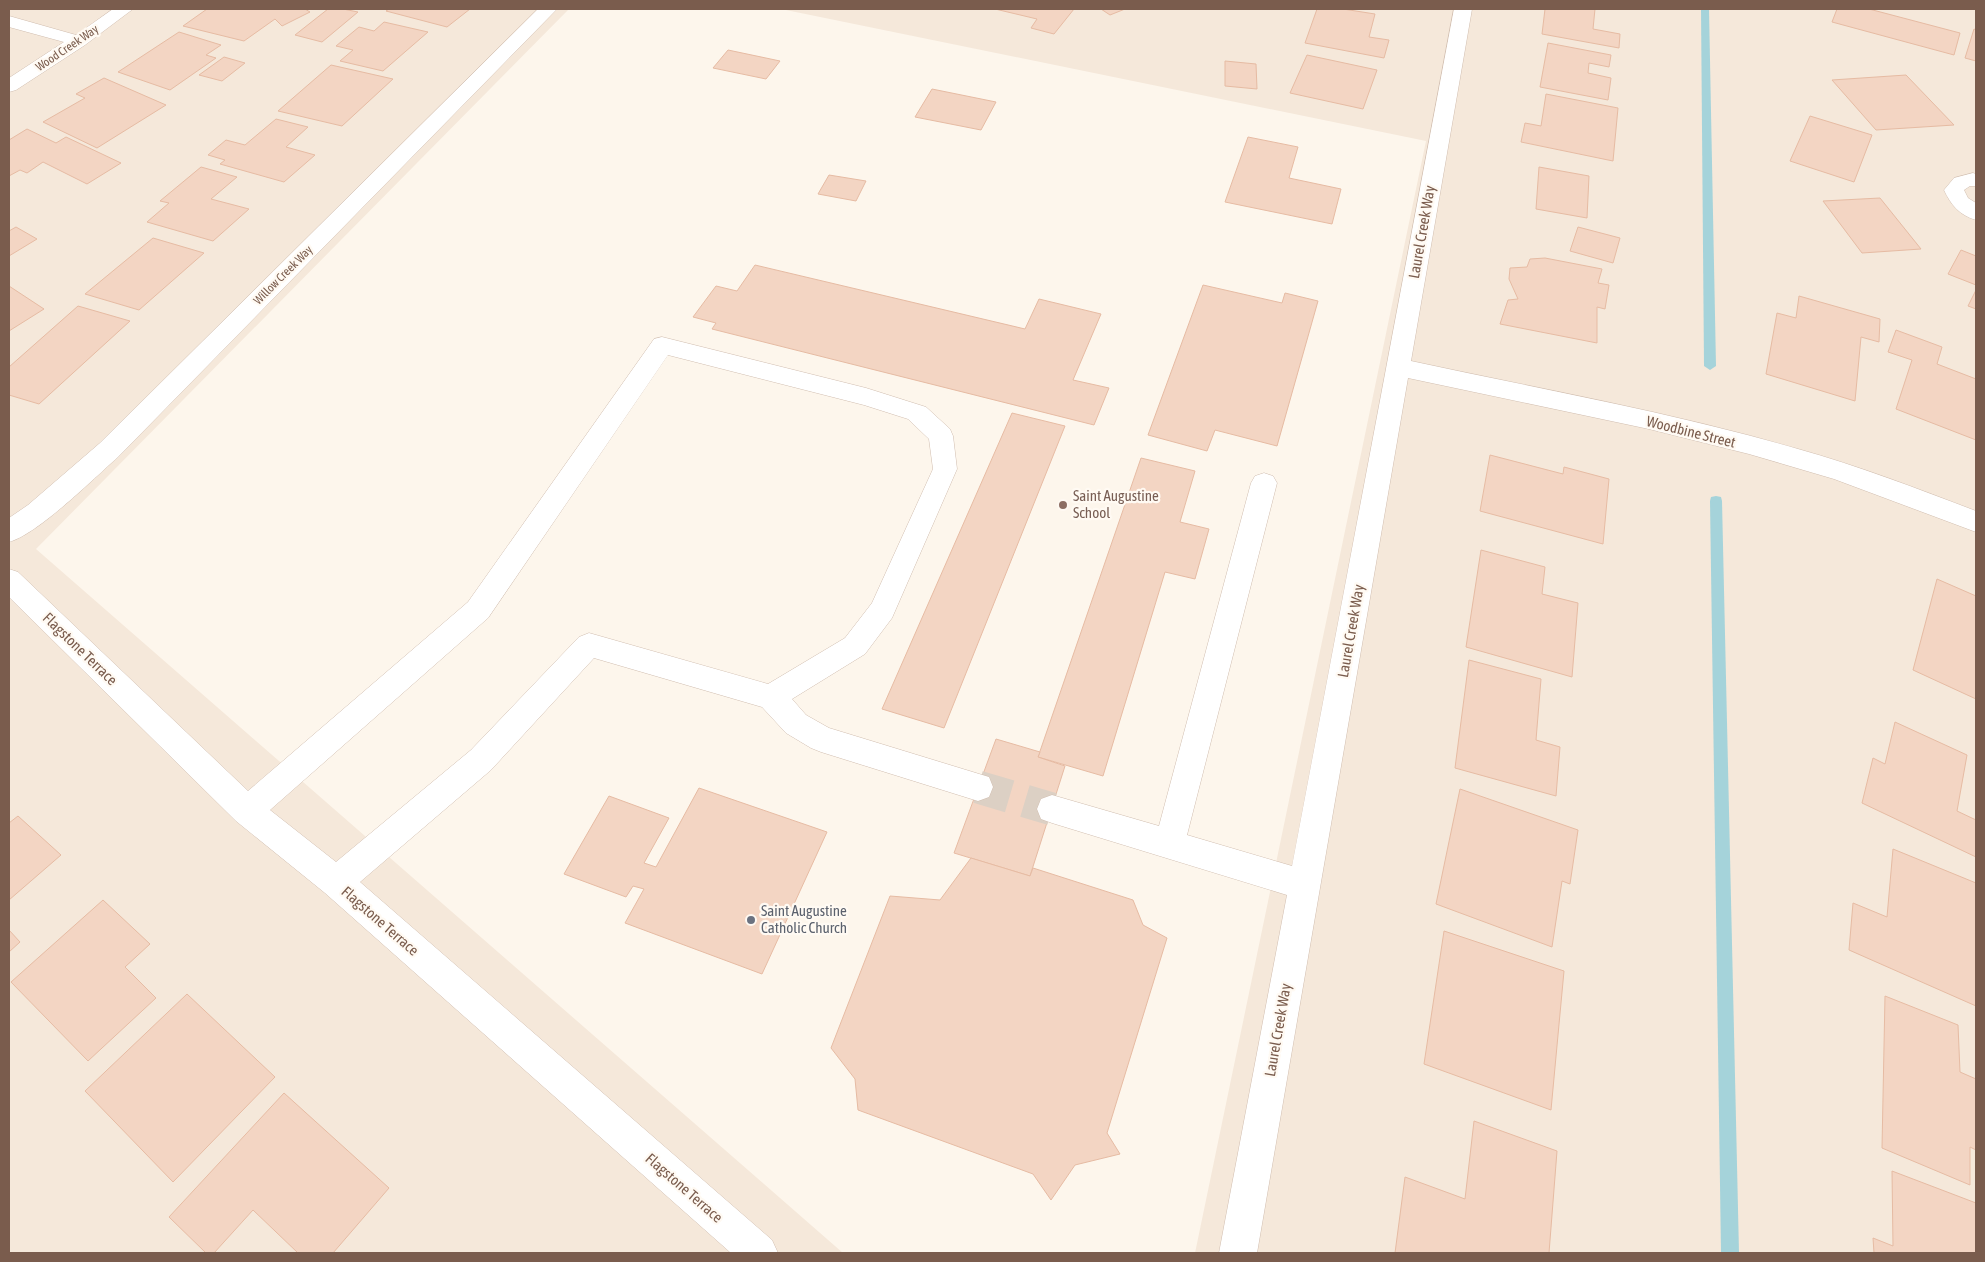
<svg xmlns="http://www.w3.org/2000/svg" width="1985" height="1262" font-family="'Asap Condensed',sans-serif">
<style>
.residential{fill:#f5e8da}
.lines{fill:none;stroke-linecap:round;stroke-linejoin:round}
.stream{fill:#a5d3da;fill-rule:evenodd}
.building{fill:#f3d5c3;stroke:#e6bba3}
.minor-tunnel{stroke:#dcd0c4;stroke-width:33;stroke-dasharray:33 16;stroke-linecap:butt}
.minor-casing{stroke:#d1beb0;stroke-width:1}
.minor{fill:#fff;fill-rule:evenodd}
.education-dot{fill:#8d6e63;stroke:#fffaf3;stroke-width:2}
.worship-dot{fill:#6b7280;stroke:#fffaf3;stroke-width:2}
.labels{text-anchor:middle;stroke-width:4.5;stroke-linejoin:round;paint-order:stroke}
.far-street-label{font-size:12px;fill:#7a5c4d;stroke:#fffaf3}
.street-label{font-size:15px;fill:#7a5c4d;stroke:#fffaf3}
.education-label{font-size:15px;fill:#785e54;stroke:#fffaf3;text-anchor:start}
.worship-label{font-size:15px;fill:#5b616d;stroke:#fffaf3;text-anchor:start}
</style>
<rect width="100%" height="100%" fill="#fdf6ec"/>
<!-- residential -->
<g class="residential">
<path d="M9,9H569L36,549L843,1253H9Z"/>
<path d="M781,9H1976V1253H1195L1426,141Z"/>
</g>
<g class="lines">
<!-- stream -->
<g class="stream">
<path d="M1701,9H1709L1716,366L1710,370L1704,366Z"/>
<path d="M1716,496L1721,497L1722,501L1739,1253H1721L1710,501L1711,497Z"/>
</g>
</g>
<!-- building -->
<g class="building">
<path d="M207,9H305L310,12L282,26L275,19L244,41L183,26Z"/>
<path d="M328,9H343L358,12L322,42L295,35Z"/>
<path d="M389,9H470L447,27L386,11Z"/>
<path d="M995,9H1074L1054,34L1031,28L1037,19Z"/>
<path d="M1101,9H1125L1110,15Z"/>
<path d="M1317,9H1343L1375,14L1369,37L1389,40L1384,58L1305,43Z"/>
<path d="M1545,9H1595L1593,29L1620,34L1619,48L1542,34Z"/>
<path d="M1837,9H1869L1960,33L1954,55L1832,22Z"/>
<path d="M384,22L428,32L383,71L340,61L353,50L336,46L359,27L374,31Z"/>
<path d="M1974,29L1976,30V61L1965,58Z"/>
<path d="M179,32L221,45L206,55L216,58L170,90L118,72Z"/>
<path d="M1548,43L1611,55L1609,67L1589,63L1588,73L1611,78L1608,100L1540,87Z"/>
<path d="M728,50L780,61L766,79L713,68Z"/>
<path d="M1307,55L1377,70L1363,109L1290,93Z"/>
<path d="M224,57L245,63L222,81L199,75Z"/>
<path d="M1225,61L1256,64L1257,89L1225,86Z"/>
<path d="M331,65L393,79L342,126L278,111Z"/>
<path d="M1906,75L1954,125L1876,130L1832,80Z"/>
<path d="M104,78L166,105L97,148L43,122L85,98L76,94Z"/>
<path d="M932,89L996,102L981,130L915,117Z"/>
<path d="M1546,94L1618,108L1613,161L1521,142L1525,123L1541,126Z"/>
<path d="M1810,116L1872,135L1854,182L1790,161Z"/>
<path d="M276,119L308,127L286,147L315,155L284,182L220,164L225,160L208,155L226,140L245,145Z"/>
<path d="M27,129L56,143L66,137L121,163L87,184L43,162L27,173L20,170L9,176V140Z"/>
<path d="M1248,137L1298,147L1289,178L1341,189L1332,224L1225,202Z"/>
<path d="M201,167L237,177L211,199L249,209L213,241L147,222L169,203L160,201Z"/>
<path d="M1539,167L1589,176L1587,218L1536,209Z"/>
<path d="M829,175L866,181L856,201L818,194Z"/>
<path d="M1880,198L1921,249L1862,253L1823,201Z"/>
<path d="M16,227L37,239L9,256V231Z"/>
<path d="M1578,227L1620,238L1613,263L1570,251Z"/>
<path d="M153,238L204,253L139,310L85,294Z"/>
<path d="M1961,250L1976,256V285L1948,274Z"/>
<path d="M1545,258L1602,269L1598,283L1609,285L1605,309L1597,307V343L1500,324L1508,300L1518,299L1509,279L1510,268L1527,267L1530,259Z"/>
<path d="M755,265L1025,329L1039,299L1101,314L1073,380L1109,388L1094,425L712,329L716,323L693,317L716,286L737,291Z"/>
<path d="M1203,285L1282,303L1285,293L1318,301L1277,446L1215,430L1207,451L1148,435Z"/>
<path d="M9,286L44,309L9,331Z"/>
<path d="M1976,290V309L1968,306Z"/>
<path d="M1799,296L1880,319L1879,342L1861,337L1855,401L1766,374L1777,313L1796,318Z"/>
<path d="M78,306L130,321L39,404L9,395V367Z"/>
<path d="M1896,330L1942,347L1937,364L1976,379V440L1896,409L1912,360L1888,352Z"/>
<path d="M1012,413L1065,426L944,728L882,709Z"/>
<path d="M1490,455L1563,474L1564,467L1609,479L1603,544L1480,511Z"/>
<path d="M1141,458L1195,471L1180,522L1209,529L1195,579L1165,572L1103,776L1038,757Z"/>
<path d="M1481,550L1545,567L1542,594L1578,603L1572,677L1466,647Z"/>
<path d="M1937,579L1976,596V699L1913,670Z"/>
<path d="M1469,660L1541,679L1536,740L1560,747L1556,796L1455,768Z"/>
<path d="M1895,722L1967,755L1957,811L1976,820V857L1862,803L1873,758L1885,764Z"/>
<path d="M996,739L1040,752L1038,757L1065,766L1030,876L954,853Z"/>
<path d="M699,788L827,832L762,974L625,923L644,889L633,886L626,897L564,874L609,796L669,818L644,863L656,867Z"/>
<path d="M1460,789L1578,830L1570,884L1562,881L1552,947L1436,904Z"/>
<path d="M18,816L61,855L9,900V823Z"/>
<path d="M1893,849L1976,883V1006L1849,950L1853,903L1887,917Z"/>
<path d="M971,858L1030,876L1033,868L1133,900L1143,925L1167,938L1107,1133L1120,1154L1075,1165L1051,1200L1033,1174L858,1110L855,1079L831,1048L890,896L940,900Z"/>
<path d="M103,900L150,944L125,967L156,998L88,1061L11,982Z"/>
<path d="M9,930L20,942L9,952Z"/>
<path d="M1444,931L1564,971L1551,1110L1424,1064Z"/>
<path d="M187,994L275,1077L173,1182L85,1091Z"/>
<path d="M1885,996L1958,1025L1960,1072L1976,1079V1150L1970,1147V1185L1882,1148Z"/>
<path d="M284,1093L389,1188L333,1253H298L253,1210L214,1253H206L169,1217Z"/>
<path d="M1474,1121L1557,1151L1549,1253H1395L1405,1177L1465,1199Z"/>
<path d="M1892,1171L1976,1203V1253H1874L1873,1238L1893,1246Z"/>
</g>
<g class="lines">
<!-- minor-tunnel -->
<path class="minor-tunnel" d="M978,787L1052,809"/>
<defs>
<g id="minor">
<path d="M113,9H133L85,45L16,90L9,92V78L64,42L9,27V16L76,35Z"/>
<path d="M538,9H557L118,457C93,479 38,534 9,542V518L28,505L100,443Z"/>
<path d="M1454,9H1472L1411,361C1540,389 1671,412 1798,449C1859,466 1918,489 1976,511V532L1834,479L1749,454L1649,429L1408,378L1257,1253H1219L1287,895L1052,823L1041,819L1037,809L1041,799L1052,795L1159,826L1251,483L1255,476L1264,473L1273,476L1277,483L1187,835L1292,866Z"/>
<path d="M1973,173L1976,174V186H1970L1964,190L1968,198L1976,203V220C1959,215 1951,205 1944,190L1954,178Z"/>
<path d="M662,337L866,388L926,407L950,429L953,436L957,469L892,618L865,654L792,699L806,715L829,728L989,777L993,787L989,797L978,801L821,752L811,748L786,733L762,707L594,658L491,770L360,882L772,1240L778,1253H731L325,893L236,821L9,597V569L18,572L248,791L468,602L654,339ZM668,355L864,405L908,419L929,439L933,469L872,603L845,638L768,684L589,633L579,637L471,750L336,862L270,810L488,618Z"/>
</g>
</defs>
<!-- minor casing -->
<use href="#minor" class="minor-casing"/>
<!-- minor -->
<use href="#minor" class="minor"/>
</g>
<!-- markers -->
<circle class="education-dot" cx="1063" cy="505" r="5"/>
<circle class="worship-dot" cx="751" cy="920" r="5"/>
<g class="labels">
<!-- far-street labels -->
<g class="far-street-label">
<text transform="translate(67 48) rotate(-34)" y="4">Wood Creek Way</text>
<text transform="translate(283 275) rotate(-45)" y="4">Willow Creek Way</text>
</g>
<!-- street labels -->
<g class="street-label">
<text transform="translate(1422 232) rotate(-80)" y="5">Laurel Creek Way</text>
<text transform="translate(1691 432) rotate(14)" y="5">Woodbine Street</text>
<text transform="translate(1351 631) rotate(-80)" y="5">Laurel Creek Way</text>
<text transform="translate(80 649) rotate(44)" y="5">Flagstone Terrace</text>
<text transform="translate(380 921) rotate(41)" y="5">Flagstone Terrace</text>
<text transform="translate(1278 1030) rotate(-80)" y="5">Laurel Creek Way</text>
<text transform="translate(684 1188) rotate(41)" y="5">Flagstone Terrace</text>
</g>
<!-- education labels -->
<g class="education-label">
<text x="1073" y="501">Saint Augustine<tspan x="1073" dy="17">School</tspan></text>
</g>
<!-- worship labels -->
<g class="worship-label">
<text x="761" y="916">Saint Augustine<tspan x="761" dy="17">Catholic Church</tspan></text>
</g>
</g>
<!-- border -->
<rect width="1985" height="1262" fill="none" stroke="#7a5c4d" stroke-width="20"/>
</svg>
